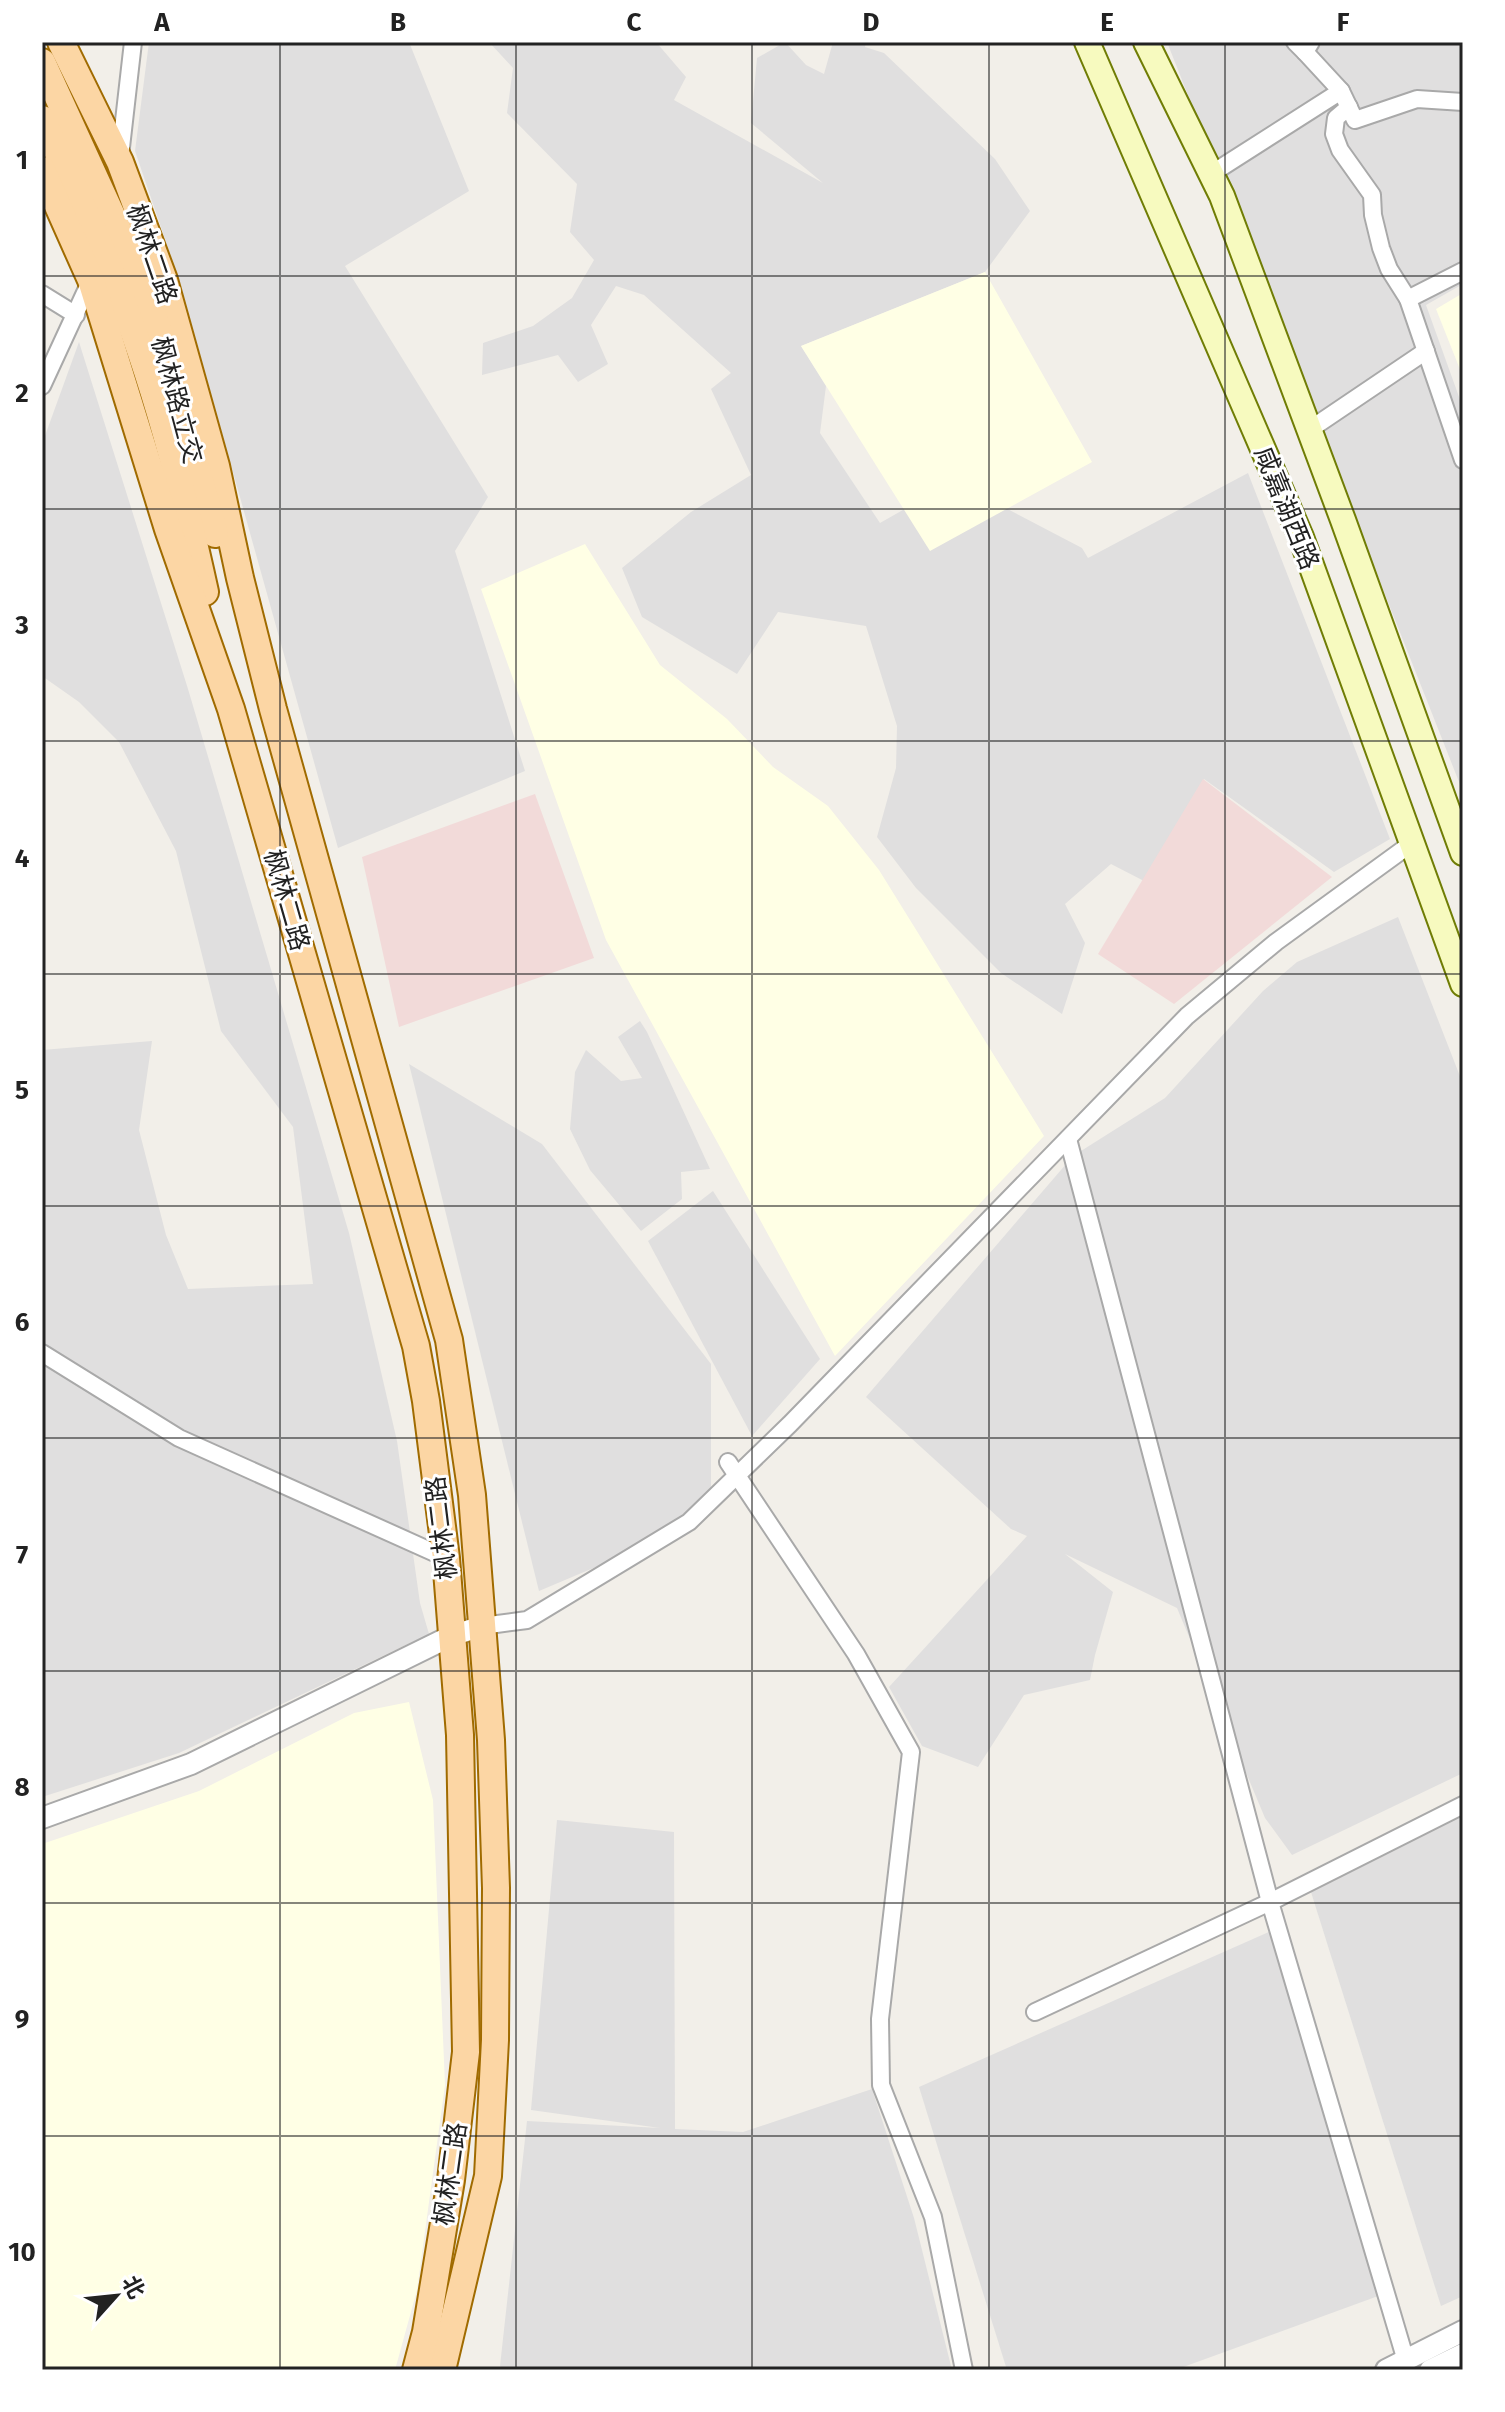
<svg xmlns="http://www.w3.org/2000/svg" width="1505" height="2412" font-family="'Fira Sans','Noto Sans SC',sans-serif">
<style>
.residential{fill:#e0dfdf}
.commercial{fill:#f2dad9}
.education{fill:#ffffe5}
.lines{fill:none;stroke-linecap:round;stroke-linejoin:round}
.minor-casing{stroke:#a9a9a9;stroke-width:20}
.tertiary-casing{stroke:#a9a9a9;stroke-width:24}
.secondary-casing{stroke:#707d05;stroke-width:28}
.primary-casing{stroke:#a06b00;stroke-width:30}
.minor{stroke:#fff;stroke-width:16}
.tertiary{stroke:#fff;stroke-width:20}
.secondary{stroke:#f7fabf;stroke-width:24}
.primary{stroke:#fcd6a4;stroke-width:26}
.grid{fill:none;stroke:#222;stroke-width:2;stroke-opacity:0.55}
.labels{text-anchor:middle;stroke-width:6;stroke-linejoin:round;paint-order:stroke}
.street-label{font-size:26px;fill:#222;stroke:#fff}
.neatline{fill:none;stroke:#222;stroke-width:3}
.grid-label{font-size:26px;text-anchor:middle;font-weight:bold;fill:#222}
</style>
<rect width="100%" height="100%" fill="#f2efe9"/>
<!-- residential -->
<g class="residential">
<path d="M149,42H409L469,191L345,266L488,497L455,551L525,771L338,848L181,286L135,151Z"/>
<path d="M489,42H656L686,77L674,100L823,183L751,123L757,58L785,42L806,65L824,74L833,42H866L865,47L884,53L995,159L1030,211L985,272L801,346L826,386L820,433L880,523L961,477L998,504L1082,548L1088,558L1248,473L1390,839L1334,872L1204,779L1144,881L1111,864L1065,904L1085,943L1062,1014L1001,973L916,888L877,837L896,768L897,726L866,626L778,612L737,674L642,617L622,568L691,512L751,475L711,389L731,373L644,295L616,286L591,325L608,364L578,382L558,355L482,375L483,343L533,326L572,298L594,260L570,232L577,184L507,113L513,68Z"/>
<path d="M1167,42H1463V284L1426,305L1463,408V792Z"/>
<path d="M79,342L188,689L349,1233L397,1441L420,1603L429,1634L179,1753L42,1797V1050L152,1041L139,1130L166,1235L188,1289L313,1284L293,1127L221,1031L176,851L119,742L79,702L42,676V444Z"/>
<path d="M1398,917L1463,1084V1773L1292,1855L1265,1818L1177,1608L1065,1554L1113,1592L1095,1655L1090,1680L1024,1695L978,1767L922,1746L889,1687L1027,1536L1011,1529L866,1397L1073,1156L1165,1098L1263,991L1297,962Z"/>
<path d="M640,1021L647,1032L710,1169L681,1172L682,1199L641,1231L590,1170L570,1129L575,1072L586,1050L621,1081L642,1078L618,1037Z"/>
<path d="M409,1064L542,1144L711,1364V1510L643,1547L539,1591Z"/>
<path d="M713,1191L820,1359L752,1436L648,1241Z"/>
<path d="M1463,1812V2296L1441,2306L1311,1892Z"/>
<path d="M557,1820L674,1832L675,2129L743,2132L872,2089L914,2218L952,2370H503L500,2366L527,2121L660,2128L531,2110Z"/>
<path d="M1271,1931L1381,2295L1175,2370H1007L919,2087Z"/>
</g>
<!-- commercial -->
<g class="commercial">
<path d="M1203,779L1332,877L1174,1004L1098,954Z"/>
<path d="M535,794L594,958L399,1027L362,857Z"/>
</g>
<!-- education -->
<g class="education">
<path d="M985,272L1092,462L930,551L801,346Z"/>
<path d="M1463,293V377L1436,309Z"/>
<path d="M585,544L660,665L727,719L773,767L828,806L879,870L1044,1136L835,1356L606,940L481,589Z"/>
<path d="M409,1702L433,1800L445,2085L417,2290L395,2370H42V1844L199,1791L354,1713Z"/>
</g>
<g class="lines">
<defs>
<g id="minor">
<path d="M1295,42L1305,52L1311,42"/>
<path d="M1305,52L1341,91L1355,120L1417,99L1463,102"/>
<path d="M1349,107L1336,118L1334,134L1340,150L1372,195L1373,215L1381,248L1389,269L1408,299"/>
<path d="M120,156L133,42"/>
<path d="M1211,174L1341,91"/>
<path d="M1463,271L1408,299L1463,460"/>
<path d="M42,294L76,315"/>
<path d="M42,386L90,282"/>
<path d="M1309,430L1426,351"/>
<path d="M1068,1139L1270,1902L1406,2361"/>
<path d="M42,1353L179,1438L446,1558"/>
<path d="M728,1462L856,1654L911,1752L880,2019L881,2085L933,2217L964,2370"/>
<path d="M482,1626L527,1620L689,1522L790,1424L1187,1016L1276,942L1412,843"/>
<path d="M1035,2012L1270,1902L1463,1805"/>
</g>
<g id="tertiary">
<path d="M42,1818L191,1764L451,1636L482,1626"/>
<path d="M1386,2370L1463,2331"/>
<path d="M1430,2370L1463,2354"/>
</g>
<g id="secondary">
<path d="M1087,42L1301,537L1463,984"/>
<path d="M1146,42L1222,196L1343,520L1463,853"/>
</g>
<g id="primary">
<path d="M61,42L120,162L164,280L216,466L240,578L273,709L449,1340L472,1495L491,1740L496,1888L495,2040L488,2176L442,2370"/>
<path d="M42,62L114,220L157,326L215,534"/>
<path d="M42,119C75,189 108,259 134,333C164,417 186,505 205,592"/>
<path d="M42,170L91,280L168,529L231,709L416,1346L426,1401L446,1558L460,1735L466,2052L451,2180L426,2332L416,2370"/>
</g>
</defs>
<!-- minor casing -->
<use href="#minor" class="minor-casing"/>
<!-- tertiary casing -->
<use href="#tertiary" class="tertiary-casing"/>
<!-- secondary casing -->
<use href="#secondary" class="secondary-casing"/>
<!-- primary casing -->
<use href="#primary" class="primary-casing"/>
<!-- minor -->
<use href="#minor" class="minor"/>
<!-- tertiary -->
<use href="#tertiary" class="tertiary"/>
<!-- secondary -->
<use href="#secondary" class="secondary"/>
<!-- primary -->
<use href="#primary" class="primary"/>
</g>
<!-- grid -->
<path class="grid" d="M280,42V2370M516,42V2370M752,42V2370M989,42V2370M1225,42V2370M42,276H1463M42,509H1463M42,741H1463M42,974H1463M42,1206H1463M42,1438H1463M42,1671H1463M42,1903H1463M42,2136H1463"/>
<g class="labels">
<!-- street labels -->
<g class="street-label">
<text transform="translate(152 254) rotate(71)" y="9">枫林二路</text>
<text transform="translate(177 400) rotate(75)" y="9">枫林路立交</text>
<text transform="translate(1287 508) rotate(68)" y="9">咸嘉湖西路</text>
<text transform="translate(287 900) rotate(74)" y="9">枫林二路</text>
<text transform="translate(441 1528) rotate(-97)" y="9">枫林二路</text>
<text transform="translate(450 2174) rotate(-82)" y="9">枫林二路</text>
</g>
</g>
<!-- border -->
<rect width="1505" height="2412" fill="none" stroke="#ffffff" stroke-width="88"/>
<!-- north arrow -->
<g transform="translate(116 2296) rotate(63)" stroke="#ffffff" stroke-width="6" paint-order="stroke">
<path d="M0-6L14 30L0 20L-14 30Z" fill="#222222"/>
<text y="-12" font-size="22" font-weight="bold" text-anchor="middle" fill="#222222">北</text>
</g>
<rect x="44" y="44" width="1417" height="2324" class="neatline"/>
<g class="grid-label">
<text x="162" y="31">A</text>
<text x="398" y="31">B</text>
<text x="634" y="31">C</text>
<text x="871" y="31">D</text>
<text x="1107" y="31">E</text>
<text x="1343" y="31">F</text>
<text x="22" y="169">1</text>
<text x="22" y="402">2</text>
<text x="22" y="634">3</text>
<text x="22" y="867">4</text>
<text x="22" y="1099">5</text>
<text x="22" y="1331">6</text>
<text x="22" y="1564">7</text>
<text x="22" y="1796">8</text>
<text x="22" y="2028">9</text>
<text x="22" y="2261">10</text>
</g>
</svg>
